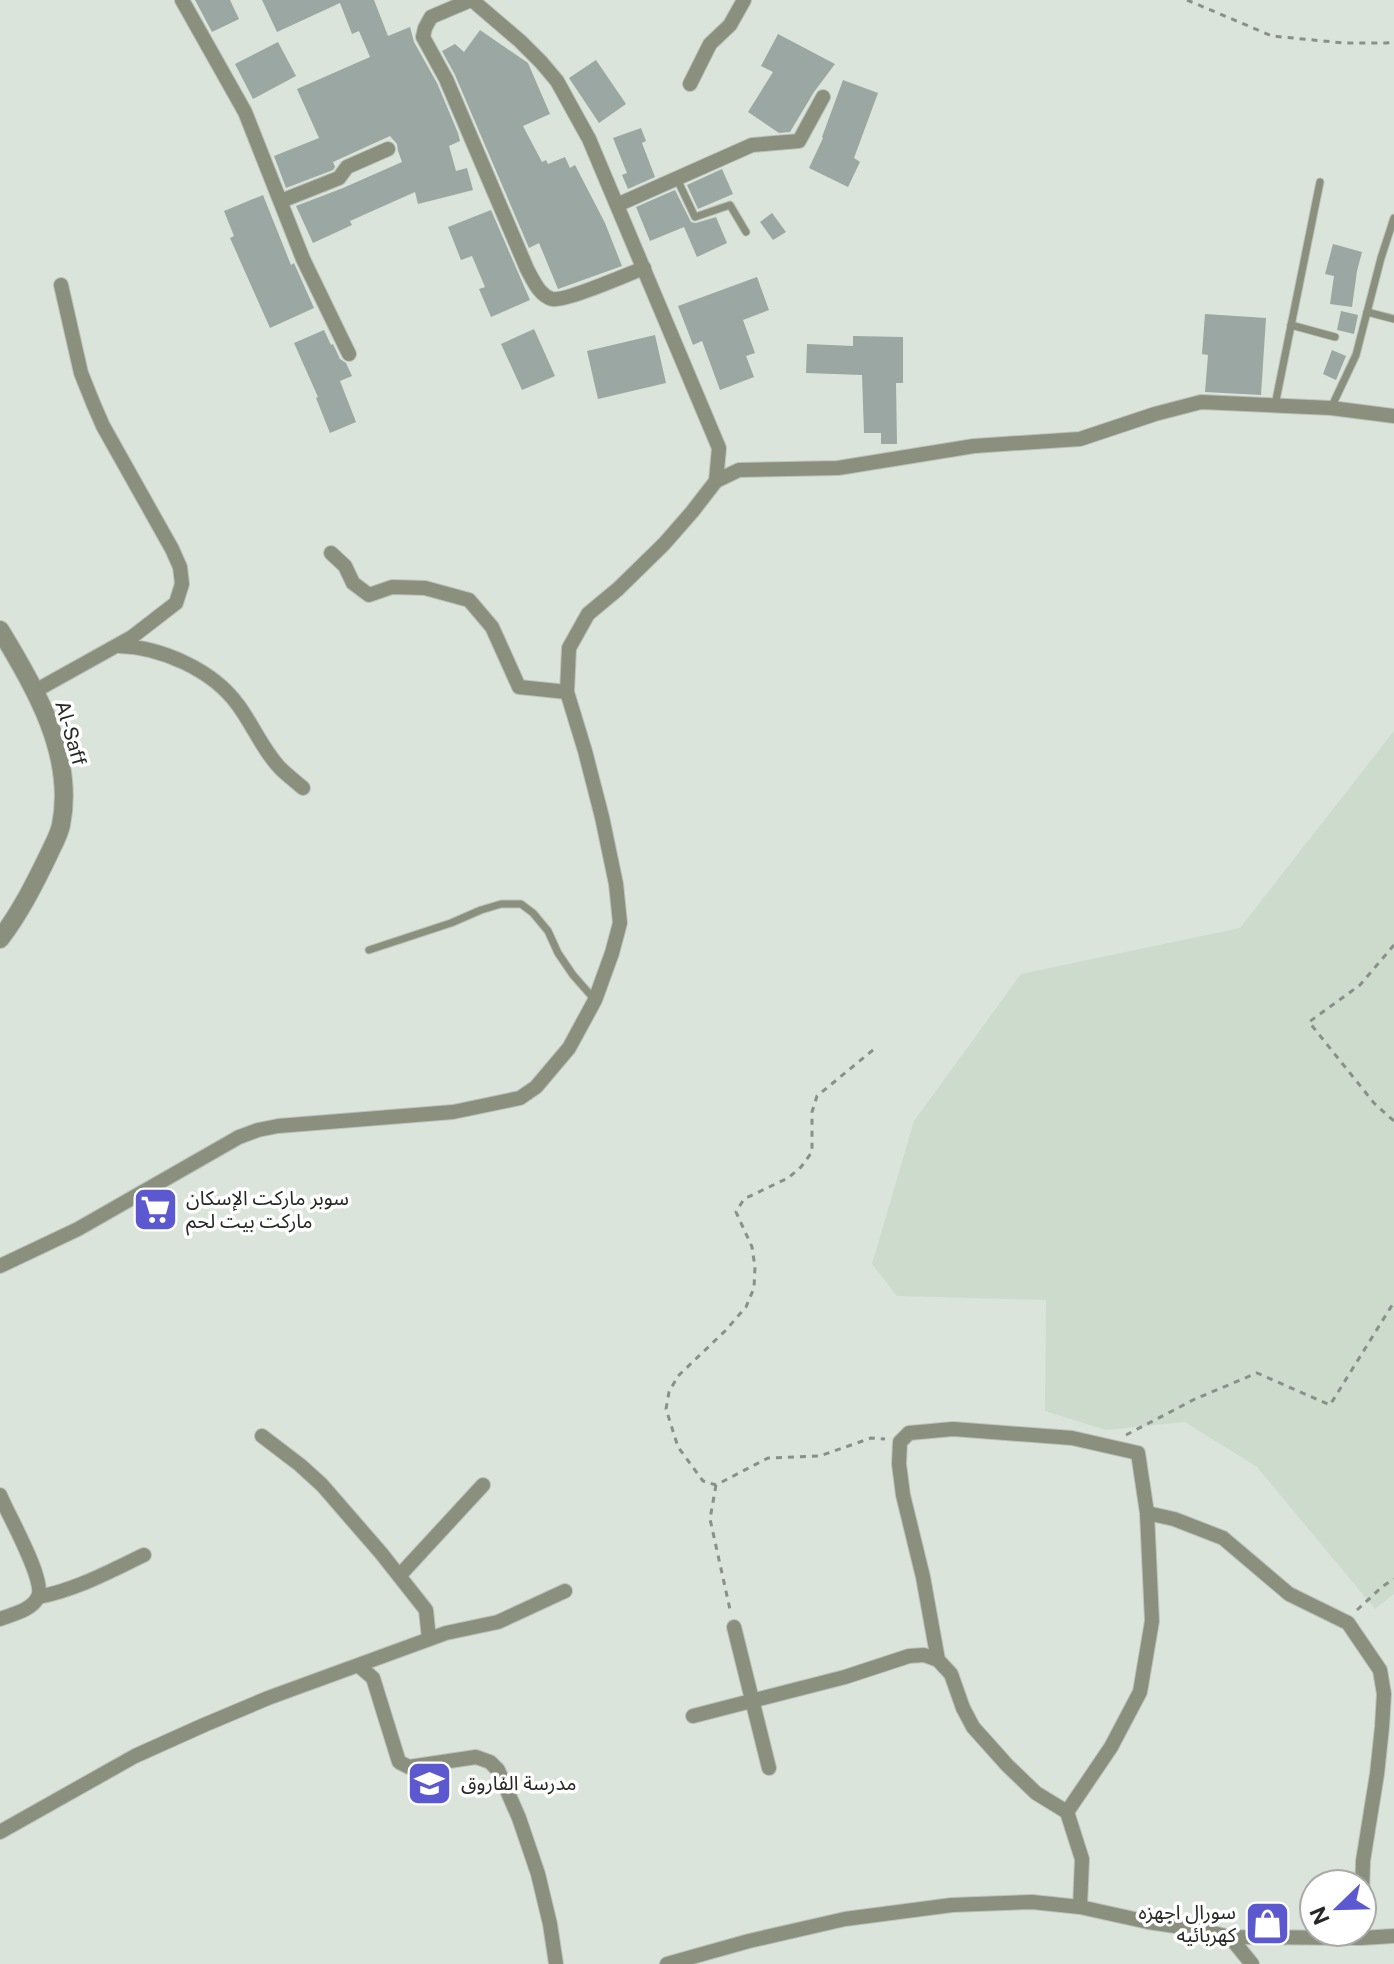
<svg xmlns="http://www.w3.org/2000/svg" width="1394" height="1964" font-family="'Public Sans','Noto Sans Arabic',sans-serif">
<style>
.built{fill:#ccdbcc}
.building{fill:#9aa7a2}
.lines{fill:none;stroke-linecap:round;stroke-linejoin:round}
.service-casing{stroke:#bac2ba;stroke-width:9}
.minor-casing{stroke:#bac2ba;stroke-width:16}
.tertiary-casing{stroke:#bac2ba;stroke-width:20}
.path{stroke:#898f89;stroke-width:3;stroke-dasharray:6 6;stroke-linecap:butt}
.service{stroke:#8b8f7e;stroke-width:7}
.minor{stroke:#8b8f7e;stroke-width:14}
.tertiary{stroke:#8b8f7e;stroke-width:18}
.labels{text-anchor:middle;stroke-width:7;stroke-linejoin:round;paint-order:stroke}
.street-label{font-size:20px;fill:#252825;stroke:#fff}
.poi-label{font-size:20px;fill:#252825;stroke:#fff;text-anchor:start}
</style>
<rect width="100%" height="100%" fill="#dbe4db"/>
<!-- built -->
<path class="built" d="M1394,731V1594L1375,1609L1257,1467L1185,1422L1106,1430L1045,1411L1046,1300L897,1296L872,1264L914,1121L1021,974L1240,928Z"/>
<!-- building -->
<g class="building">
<path d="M195,0H230L239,19L212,32Z"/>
<path d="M262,0H374L388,36L410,27L414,42L437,83L458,133L460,141L449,146L456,171L467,168L473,190L418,204L415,192L350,221L352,225L313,243L296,206L343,188L402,162L398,151L397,144L390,136L333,162L335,167L333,170L286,188L274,156L319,138L297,89L370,57L359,31L352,34L340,3L277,32Z"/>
<path d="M480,30L528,63L550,114L523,126L542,162L546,160L548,164L565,157L570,168L575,165L605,223L622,266L558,289L539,243L529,248L455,75L442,51L455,44L464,52Z"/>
<path d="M778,34L835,64L814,92L790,132L779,133L748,112L773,72L761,66Z"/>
<path d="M278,42L296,76L253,99L235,64Z"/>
<path d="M596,60L626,104L599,123L569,78Z"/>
<path d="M843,80L878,93L854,158L860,162L848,187L809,168L823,138L822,137Z"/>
<path d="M641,128L646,141L642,143L655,177L628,189L622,175L627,173L613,138Z"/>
<path d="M722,169L733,194L698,209L687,185Z"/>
<path d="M675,190L691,222L696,223L716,217L727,243L697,257L684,227L650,241L636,207Z"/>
<path d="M263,195L291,265L294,263L314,308L270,328L230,238L234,236L224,211Z"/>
<path d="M491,210L530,300L491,317L479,289L485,287L472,256L461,260L448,227Z"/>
<path d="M772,213L786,232L773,240L760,222Z"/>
<path d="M1333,244L1362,252L1357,271L1352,307L1330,304L1334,276L1325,274Z"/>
<path d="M757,277L769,310L743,320L755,353L746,356L754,377L720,390L702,341L693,345L678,306Z"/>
<path d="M1341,311L1358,315L1354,334L1337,330Z"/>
<path d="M1205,314L1266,318L1261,395L1205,392L1208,355L1202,354Z"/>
<path d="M534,329L555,376L522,390L501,344Z"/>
<path d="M324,330L331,345L333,344L340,359L346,363L352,376L340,381L356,422L330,433L316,398L318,397L294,343Z"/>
<path d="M655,335L666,383L598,399L587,351Z"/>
<path d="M853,336L903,337V383H896L897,444H881V433H864L862,375L806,373L807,344L853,346Z"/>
<path d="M1332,350L1346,356L1336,380L1323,374Z"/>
</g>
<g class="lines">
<defs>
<g id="service">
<path d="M677,179L695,217L730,205L746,232"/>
<path d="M1367,312L1394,319"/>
<path d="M1291,325L1335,337"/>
<path d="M1275,405L1320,182"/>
<path d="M1331,408L1356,355L1381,258L1394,218"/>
<path d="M369,950L451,923L481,910L501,904H521L533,913L548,931L558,953L573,975L595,1000"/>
</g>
<g id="minor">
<path d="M182,0L245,112L303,259L349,354"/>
<path d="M471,0L431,17L425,28L423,37L446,79L527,269C533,280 539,295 552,299C565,302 628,274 644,268"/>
<path d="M690,84L710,44L730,25L744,0"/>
<path d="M281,201L339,178L347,167L388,149"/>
<path d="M617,205L752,145L799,141L823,97"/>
<path d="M716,481L739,470L838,468L974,446L1080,439L1155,414L1201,402L1331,408L1394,416"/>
<path d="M331,553L345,566L353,583L369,595L392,587L425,588L469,600L492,627L519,687L567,692"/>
<path d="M119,646C161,647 213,670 238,705C253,725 262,749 280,768C287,775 295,781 303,788"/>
<path d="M35,691L132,637L176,603L182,584L180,567L172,549L103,426L93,403L81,373L61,285"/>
<path d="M0,1266L78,1229L239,1137L258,1130L278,1126L453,1112L520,1098L536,1087L569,1048L595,1000L612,953L620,923L616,884L602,817L585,751L567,692L569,648L588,614L618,589L664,544L692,512L716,481L719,448L589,139L557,81L541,62L520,41L472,0"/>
<path d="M262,1436L300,1465L322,1485L381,1553L426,1610L429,1639"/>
<path d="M0,1495C8,1515 46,1580 38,1597C32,1610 13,1614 0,1619"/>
<path d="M1147,1513L1174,1519L1223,1538L1289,1594L1348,1623L1380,1670L1384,1694L1382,1727L1377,1774L1363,1861L1362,1898"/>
<path d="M400,1575L483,1485"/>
<path d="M38,1597C76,1590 110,1571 144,1555"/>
<path d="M734,1627L769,1768"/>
<path d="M359,1666L373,1678L399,1762L409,1767L476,1757L490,1762L498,1770L519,1818L538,1874L550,1924L556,1964"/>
<path d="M693,1716L845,1677L909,1656L924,1655L938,1660"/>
<path d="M1067,1812L1111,1747L1140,1692L1152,1621L1147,1513L1138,1453L1072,1438L953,1429L909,1433L900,1442L899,1464L903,1495L923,1577L938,1660L951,1674L963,1708L973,1727L1007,1765L1036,1793L1067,1812L1082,1859L1080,1907"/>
<path d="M0,1832L135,1756L204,1725L268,1698L446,1633L498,1622L565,1591"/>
<path d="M1230,1937L1252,1964"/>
<path d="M667,1964L749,1941L845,1919L952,1905L1032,1902L1080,1907L1148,1922L1196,1929L1230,1937L1361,1938L1394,1936"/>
</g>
<path id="tertiary" d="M0,630C35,687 75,756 61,825C59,835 53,845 49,854C35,883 20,913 0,939"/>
</defs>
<!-- service casing -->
<use href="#service" class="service-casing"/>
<!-- minor casing -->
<use href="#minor" class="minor-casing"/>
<!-- tertiary casing -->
<use href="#tertiary" class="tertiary-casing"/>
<!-- path -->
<g class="path">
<path d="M1187,0L1272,36L1344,43H1387L1394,41"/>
<path d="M1394,945L1360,985L1309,1022L1374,1103L1394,1121"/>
<path d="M873,1050L817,1096L812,1112V1152L801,1167L788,1178L744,1199L736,1212L752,1247L755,1267L754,1288L746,1307L725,1331L678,1376L669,1392L666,1409L678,1447L703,1481L716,1485L768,1458L820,1456L871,1438L885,1439"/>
<path d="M1126,1435L1195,1399L1257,1373L1330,1405L1394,1302"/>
<path d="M716,1485L710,1519L731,1614"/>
<path d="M1357,1610L1383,1586L1394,1579"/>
</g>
<!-- service -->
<use href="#service" class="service"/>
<!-- minor -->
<use href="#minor" class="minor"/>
<!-- tertiary -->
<use href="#tertiary" class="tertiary"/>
</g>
<!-- icons -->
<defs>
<symbol id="supermarket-square" viewBox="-11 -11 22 22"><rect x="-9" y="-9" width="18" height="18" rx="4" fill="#5c58d0" stroke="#fff"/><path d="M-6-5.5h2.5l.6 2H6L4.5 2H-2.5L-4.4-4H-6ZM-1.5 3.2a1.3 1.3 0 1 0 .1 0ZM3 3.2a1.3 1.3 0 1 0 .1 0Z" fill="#fff"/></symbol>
<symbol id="school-square" viewBox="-11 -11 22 22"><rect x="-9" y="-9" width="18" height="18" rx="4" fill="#5c58d0" stroke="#fff"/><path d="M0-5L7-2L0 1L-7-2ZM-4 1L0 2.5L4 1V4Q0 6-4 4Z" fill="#fff"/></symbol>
<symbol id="shop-square" viewBox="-11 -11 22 22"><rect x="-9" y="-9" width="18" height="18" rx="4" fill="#5c58d0" stroke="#fff"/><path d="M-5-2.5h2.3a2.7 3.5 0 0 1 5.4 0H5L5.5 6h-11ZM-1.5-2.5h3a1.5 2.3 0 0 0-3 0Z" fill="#fff"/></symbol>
</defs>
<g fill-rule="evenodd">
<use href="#supermarket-square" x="130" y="1184" width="51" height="51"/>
<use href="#school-square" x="404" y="1758" width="51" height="51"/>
<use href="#shop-square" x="1242" y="1898" width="51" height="51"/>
</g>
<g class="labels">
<!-- street labels -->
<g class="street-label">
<text transform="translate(71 733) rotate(74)" y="7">Al-Saff</text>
</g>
<!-- poi labels -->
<g class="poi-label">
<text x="186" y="1205">سوبر ماركت الإسكان<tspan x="186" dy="23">ماركت بيت لحم</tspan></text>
<text x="461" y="1790">مدرسة الفاروق</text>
<text x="1236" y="1919" text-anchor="end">سورال اجهزه<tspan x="1236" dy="23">كهربائيه</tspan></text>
</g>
</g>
<!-- north arrow -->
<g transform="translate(1338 1908) rotate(247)"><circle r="38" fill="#ffffff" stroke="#a8a9a8" stroke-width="2"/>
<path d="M0-6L14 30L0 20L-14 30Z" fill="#5c58d0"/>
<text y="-12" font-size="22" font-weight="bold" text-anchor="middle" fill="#252825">N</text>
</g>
</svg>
